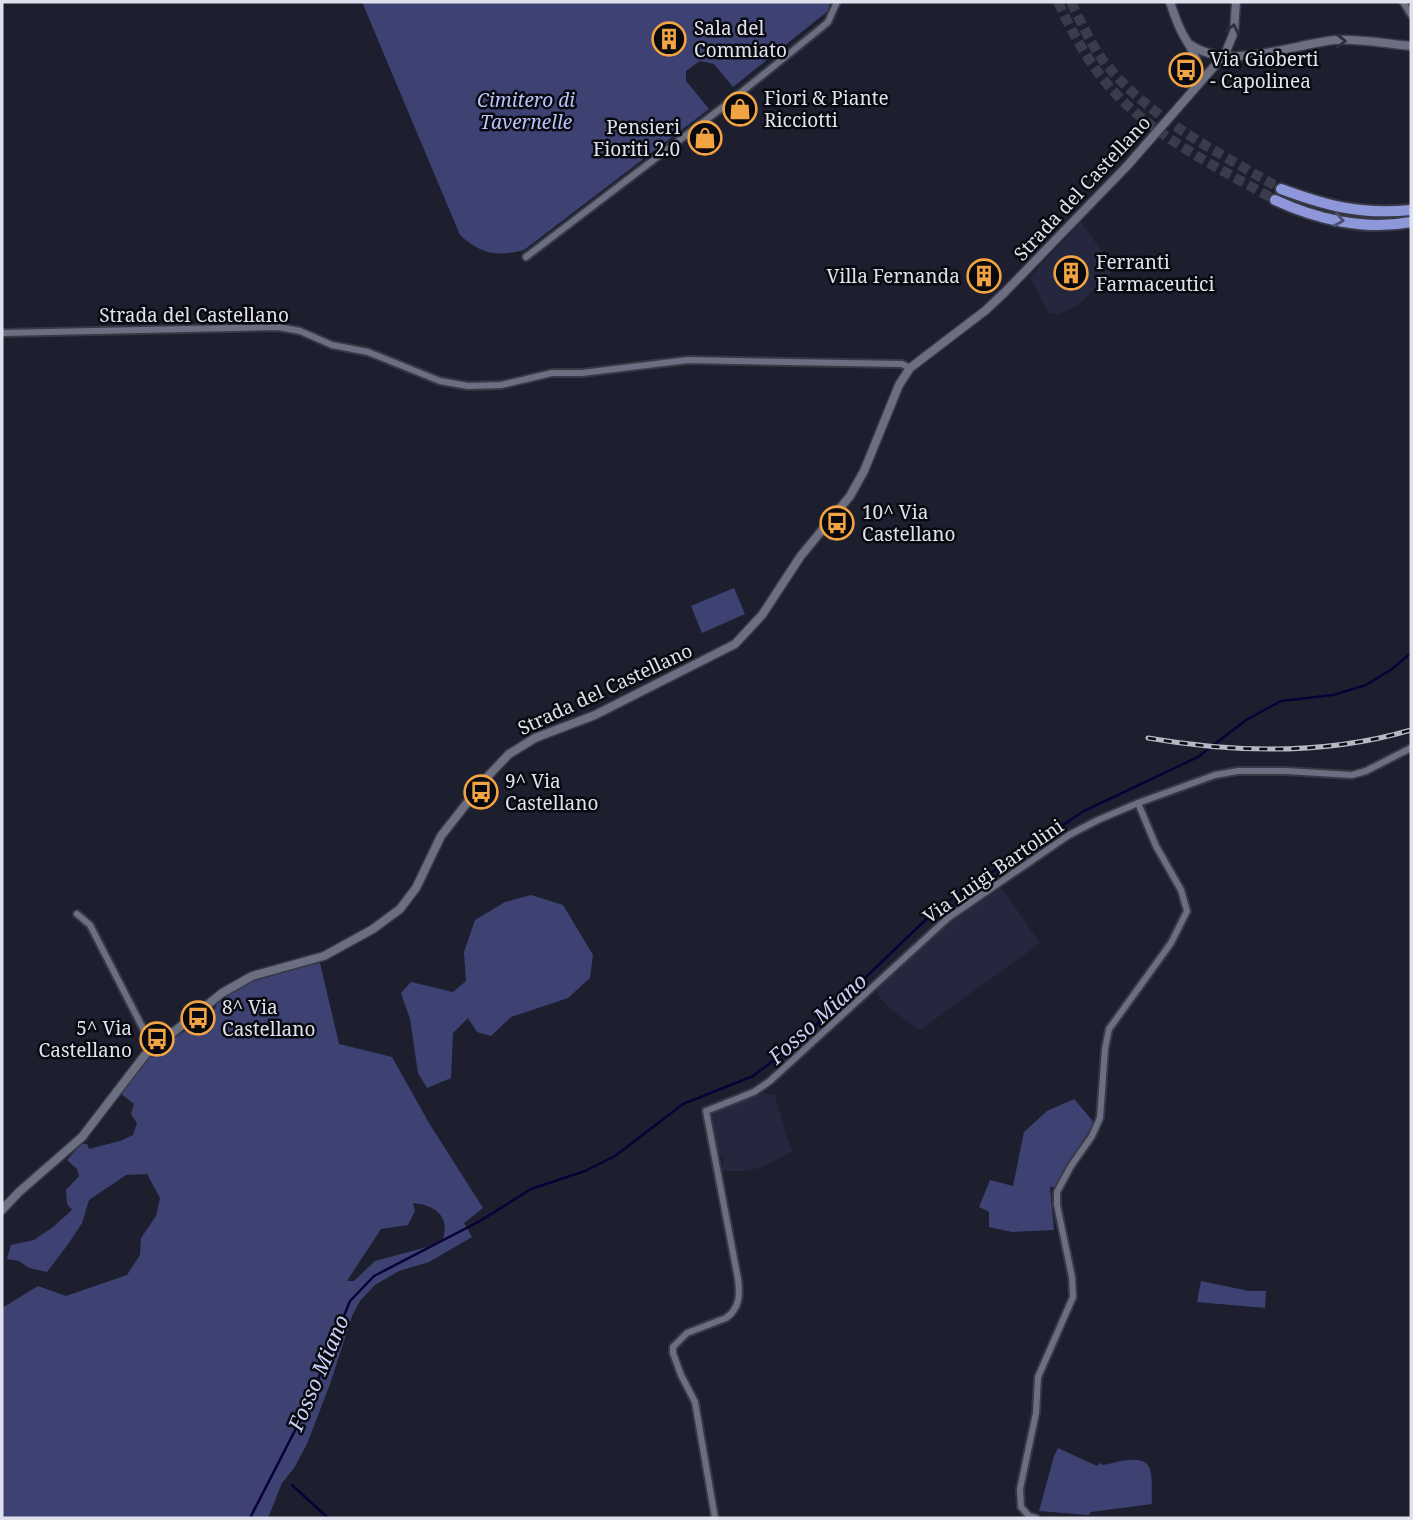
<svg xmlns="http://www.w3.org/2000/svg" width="1413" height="1520" font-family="'Noto Serif',serif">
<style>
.built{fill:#24273d}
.green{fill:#3e4272;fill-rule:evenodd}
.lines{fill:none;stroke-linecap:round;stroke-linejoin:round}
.stream{stroke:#090037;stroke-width:2.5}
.trunk-tunnel{stroke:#3a3c4b;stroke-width:10;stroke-dasharray:10 5;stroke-linecap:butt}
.minor-casing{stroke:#373945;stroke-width:10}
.tertiary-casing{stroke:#373945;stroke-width:11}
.trunk-casing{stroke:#373945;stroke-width:14}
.minor{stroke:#6c6f82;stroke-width:6}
.tertiary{stroke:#6c6f82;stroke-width:8}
.trunk{stroke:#8f97db;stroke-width:10}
.rail-casing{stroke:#b6b8c4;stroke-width:5}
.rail{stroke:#090910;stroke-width:2.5;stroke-dasharray:8;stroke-linecap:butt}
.oneway{stroke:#2c2d38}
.oneway2{stroke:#4c5076}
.labels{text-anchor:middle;stroke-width:5;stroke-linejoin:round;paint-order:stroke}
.poi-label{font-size:19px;fill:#dfe1ec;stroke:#090910;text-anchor:start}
.park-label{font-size:19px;font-style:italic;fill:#bbc2fc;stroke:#090910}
.street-label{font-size:19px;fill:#dfe1ec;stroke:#090910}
.water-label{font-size:21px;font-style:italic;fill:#c8cef5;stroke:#090910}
</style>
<rect width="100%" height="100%" fill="#1d1f2f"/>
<!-- built -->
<g class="built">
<path d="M1081,222L1115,270L1078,305L1059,314L1048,313L1030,277Z"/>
<path d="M1002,888L1040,943L920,1030L890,1009L880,998L876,989L949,922Z"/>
<path d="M762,1093L775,1095L787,1139L793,1151L765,1166L747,1171H721L724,1158L717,1152L711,1121L713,1113Z"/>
</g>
<!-- green -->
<g class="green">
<path d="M362,2H830L828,11L733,87L714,64L700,61L686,71V81L709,109L524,250C497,257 480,254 460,235Z"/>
<path d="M734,588L745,614L702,633L691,606Z"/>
<path d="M531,895L563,905L593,955L590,978L568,998L511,1017L491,1036L477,1032L468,1018L453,1033L451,1078L427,1088L418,1073L410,1019L401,993L411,982L453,992L466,981L464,952L475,920L505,902Z"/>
<path d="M320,963L339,1044L392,1057L429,1123L483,1208L464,1223L472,1237L429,1262L399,1271L375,1285L360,1301L352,1316L330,1384L307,1444L294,1468L282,1483L268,1518H2V1308L38,1286L66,1296L127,1275L140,1255L141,1238L156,1216L160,1198L147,1174L126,1175L89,1200L82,1223L69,1243L47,1272L29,1268L19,1261L7,1259L11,1245L34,1240L53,1227L72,1210L67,1204L66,1190L79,1176L77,1169L67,1160L81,1144H87L89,1149L120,1141L133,1135L137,1123L131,1114L134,1104L120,1093C139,1069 153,1050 180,1034C193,1026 214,1019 217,1002C252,978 278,970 320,963ZM413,1203C435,1205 450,1216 443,1239L431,1246L375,1261L354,1281H347L381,1229L408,1225L415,1211Z"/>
<path d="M1074,1099L1092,1120L1093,1124L1055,1187H1050L1054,1230L1012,1232L989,1227V1212L979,1207L990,1180L1013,1186L1024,1132L1047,1111Z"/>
<path d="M1201,1281L1249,1291H1266L1265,1308L1197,1302Z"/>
<path d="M1058,1448L1097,1466L1100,1463L1103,1465C1115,1463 1144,1452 1150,1469C1153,1479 1151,1493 1152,1504L1091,1512L1089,1515L1039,1511L1054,1456Z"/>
</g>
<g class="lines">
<!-- stream -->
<g class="stream">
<path d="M292,1485L328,1518"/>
<path d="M250,1518L305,1411L350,1301L374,1276L480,1221L531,1189L585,1171L615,1156L683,1104L753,1076L798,1042L938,908L1084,811L1198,757L1246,720L1281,701L1333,695L1366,685L1392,669L1411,653"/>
</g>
<!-- trunk-tunnel -->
<g class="trunk-tunnel">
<path d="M1058,2C1074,37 1094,73 1122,100C1165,143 1223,170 1275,200"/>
<path d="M1071,2C1080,20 1090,42 1102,59C1147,118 1218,152 1281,189"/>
</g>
<defs>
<g id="minor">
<path d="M1403,2L1411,15"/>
<path d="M526,257L723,107L821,28L828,22L837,2"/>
<path d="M2,333L278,327L300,331L332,345L368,352L440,381L468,386L501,385L552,373H582L688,360L902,364L910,368"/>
<path d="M77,914L90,925L153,1048"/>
<path d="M715,1518L695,1402L681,1375L673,1353V1347L687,1333L726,1318C740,1308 740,1295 738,1279L706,1111L754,1092L770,1081L948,918L1069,835L1098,820L1138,803"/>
<path d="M1036,1518L1029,1516L1021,1507L1020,1489L1036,1413L1038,1377L1073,1297L1072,1277L1057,1205V1192L1071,1166L1092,1136L1100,1118L1105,1049L1109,1029L1171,943L1187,911L1181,890L1156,846L1138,803L1215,775L1238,771H1286L1352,775L1366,771L1411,748"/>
</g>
<g id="tertiary">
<path d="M1170,2C1174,14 1178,27 1185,38C1195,54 1202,65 1195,85"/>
<path d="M1191,45C1228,71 1294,44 1335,40C1359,38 1387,44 1411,46"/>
<path d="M2,1210L19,1192L82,1137L145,1055L222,993L252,976L324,956L373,929L400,909L416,888L441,836L489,775L509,754L535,738L595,715L735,644L762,615L800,557L850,496L864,471L899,385L910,368L986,310L1005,292L1127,166L1225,54L1234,32L1236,2"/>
</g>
<g id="trunk">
<path d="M1281,189C1327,206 1361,215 1411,210"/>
<path d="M1275,200C1316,219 1365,231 1411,222"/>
</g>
</defs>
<!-- minor casing -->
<use href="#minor" class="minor-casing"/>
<!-- tertiary casing -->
<use href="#tertiary" class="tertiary-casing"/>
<!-- trunk casing -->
<use href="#trunk" class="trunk-casing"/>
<!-- minor -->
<use href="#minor" class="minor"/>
<!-- tertiary -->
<use href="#tertiary" class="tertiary"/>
<!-- trunk -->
<use href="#trunk" class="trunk"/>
<defs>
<path id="rail" d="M1148,738C1235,753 1326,755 1411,730"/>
</defs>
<!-- rail casing -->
<use href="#rail" class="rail-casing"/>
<!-- rail -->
<use href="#rail" class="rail"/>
</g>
<!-- one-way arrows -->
<defs><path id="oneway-chevron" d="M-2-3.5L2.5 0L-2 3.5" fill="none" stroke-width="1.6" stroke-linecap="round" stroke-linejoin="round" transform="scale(1.75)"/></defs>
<g class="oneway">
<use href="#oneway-chevron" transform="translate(1233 29) rotate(-77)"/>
<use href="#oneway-chevron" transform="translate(1341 41)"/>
</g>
<use class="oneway2" href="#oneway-chevron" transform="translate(1339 220) rotate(9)"/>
<!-- icons -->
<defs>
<symbol id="building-ring" viewBox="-11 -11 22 22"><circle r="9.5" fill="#090910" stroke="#f3a442" stroke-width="1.5"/><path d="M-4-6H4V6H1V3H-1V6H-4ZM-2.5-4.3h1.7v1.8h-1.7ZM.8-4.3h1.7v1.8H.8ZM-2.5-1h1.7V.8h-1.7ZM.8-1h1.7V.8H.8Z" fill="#f3a442"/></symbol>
<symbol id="bus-ring" viewBox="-11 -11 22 22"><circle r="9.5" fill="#090910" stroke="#f3a442" stroke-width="1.5"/><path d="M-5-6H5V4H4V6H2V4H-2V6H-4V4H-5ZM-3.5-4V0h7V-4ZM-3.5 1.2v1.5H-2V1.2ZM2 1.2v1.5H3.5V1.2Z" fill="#f3a442"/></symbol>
<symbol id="shop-ring" viewBox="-11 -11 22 22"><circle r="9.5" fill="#090910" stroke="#f3a442" stroke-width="1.5"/><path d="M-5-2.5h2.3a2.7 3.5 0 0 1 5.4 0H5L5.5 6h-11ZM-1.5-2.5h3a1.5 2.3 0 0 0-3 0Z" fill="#f3a442"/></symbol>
</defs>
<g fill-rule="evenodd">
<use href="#building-ring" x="650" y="20" width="38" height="38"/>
<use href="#bus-ring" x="1167" y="51" width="38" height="38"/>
<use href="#shop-ring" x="721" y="90" width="38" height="38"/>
<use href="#shop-ring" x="686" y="119" width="38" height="38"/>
<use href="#building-ring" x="1052" y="254" width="38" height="38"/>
<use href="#building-ring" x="965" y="257" width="38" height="38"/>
<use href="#bus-ring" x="818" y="504" width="38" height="38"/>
<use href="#bus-ring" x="462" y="773" width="38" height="38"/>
<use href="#bus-ring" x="179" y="999" width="38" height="38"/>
<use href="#bus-ring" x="138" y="1020" width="38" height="38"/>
</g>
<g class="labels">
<!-- poi labels -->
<g class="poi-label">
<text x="694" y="35">Sala del<tspan x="694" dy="22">Commiato</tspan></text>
<text x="1210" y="66">Via Gioberti<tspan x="1210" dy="22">- Capolinea</tspan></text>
<text x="764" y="105">Fiori &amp; Piante<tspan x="764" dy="22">Ricciotti</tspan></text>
<text x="680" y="134" text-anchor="end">Pensieri<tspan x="680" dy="22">Fioriti 2.0</tspan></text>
<text x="1096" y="269">Ferranti<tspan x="1096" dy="22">Farmaceutici</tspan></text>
<text x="960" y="283" text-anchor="end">Villa Fernanda</text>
<text x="862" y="519">10^ Via<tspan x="862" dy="22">Castellano</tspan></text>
<text x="505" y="788">9^ Via<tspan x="505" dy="22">Castellano</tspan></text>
<text x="222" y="1014">8^ Via<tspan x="222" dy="22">Castellano</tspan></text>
<text x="132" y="1035" text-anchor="end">5^ Via<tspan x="132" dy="22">Castellano</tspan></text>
</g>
<!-- park labels -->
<g class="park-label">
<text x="526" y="107">Cimitero di<tspan x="526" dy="22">Tavernelle</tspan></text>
</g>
<!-- street labels -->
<g class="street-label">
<text transform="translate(1082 188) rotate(-47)" y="7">Strada del Castellano</text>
<text x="194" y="322">Strada del Castellano</text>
<text transform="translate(605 689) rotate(-25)" y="7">Strada del Castellano</text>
<text transform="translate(993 871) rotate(-35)" y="7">Via Luigi Bartolini</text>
</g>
<!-- water labels -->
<g class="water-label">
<text transform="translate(818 1019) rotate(-42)" y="7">Fosso Miano</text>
<text transform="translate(319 1373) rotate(-67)" y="7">Fosso Miano</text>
</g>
</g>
<!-- border -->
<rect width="1413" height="1520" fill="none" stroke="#dfe1ec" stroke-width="7"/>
</svg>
